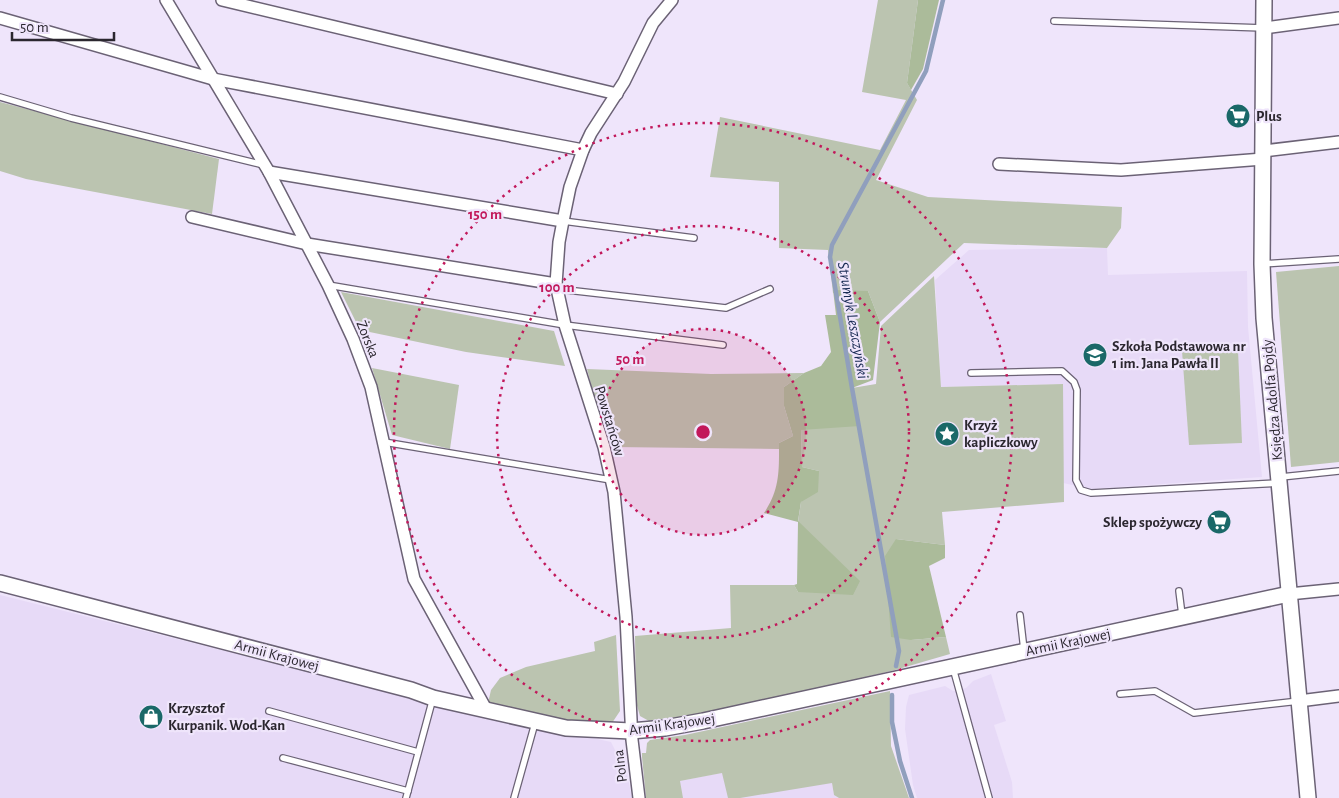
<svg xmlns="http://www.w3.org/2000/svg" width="1339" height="798" font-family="'Alegreya Sans',sans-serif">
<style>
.built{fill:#e7daf7}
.green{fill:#bbc4b0}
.forest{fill:#abbb9a}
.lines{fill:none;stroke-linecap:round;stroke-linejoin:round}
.stream{stroke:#909fbd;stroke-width:4.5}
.service-casing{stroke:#6b6275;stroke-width:8}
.minor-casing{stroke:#6b6275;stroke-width:14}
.tertiary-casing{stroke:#6b6275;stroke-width:18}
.service{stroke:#fff;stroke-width:5.5}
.minor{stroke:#fff;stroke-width:11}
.tertiary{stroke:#fff;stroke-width:15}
.ring{fill:none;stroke:#c2185b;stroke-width:2.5;stroke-dasharray:2.5 5}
.labels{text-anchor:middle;stroke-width:4.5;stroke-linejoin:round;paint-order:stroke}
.poi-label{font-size:15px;font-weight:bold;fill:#2b272f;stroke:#efe5fb;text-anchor:start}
.street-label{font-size:15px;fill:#2b272f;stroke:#efe5fb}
.water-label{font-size:16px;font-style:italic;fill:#182a53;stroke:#efe5fb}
.centre{fill:#c2185b;stroke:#efe5fb;stroke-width:2.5}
.ring-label{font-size:15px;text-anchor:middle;font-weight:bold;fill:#c2185b;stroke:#efe5fb;stroke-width:4.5;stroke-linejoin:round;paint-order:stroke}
</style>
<rect width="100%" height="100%" fill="#efe5fb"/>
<!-- built -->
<g class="built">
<path d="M1107,248L1108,275L1247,271L1248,327L1262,477L1091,489L1063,483L1062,384L941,387L935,280L969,250Z"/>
<path d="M0,595L421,700L611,742L627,774L632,798H0Z"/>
<path d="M991,674L1006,721L994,725L1012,782L1013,798H917L913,785L905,729L906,707L909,695L945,686L953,691L966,688L973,681Z"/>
<path d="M726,772L831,777L834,795L839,798H646L644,788Z"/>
</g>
<!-- green -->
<g class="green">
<path d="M878,0H918L907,83L917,100L876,180L928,197L1122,207L1121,228L1107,248L964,243L880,322L868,291L833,293L828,250L779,248V182L710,177L720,117L880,150L906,100L862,92Z"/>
<path d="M0,102L219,159L212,214L26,179L0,171Z"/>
<path d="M1339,266V462L1291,467L1276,272Z"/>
<path d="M934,276L941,387L1063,384L1064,502L942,512L945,545L896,539L911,640L946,637L950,654L895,670L683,721H649L640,716L636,702L635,636L731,628L730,585H794L798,592L859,581L798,522L801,502L819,471L802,467L801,430L852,388L876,384L881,326Z"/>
<path d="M341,292L554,331L565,366L466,352L360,330Z"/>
<path d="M1238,350L1242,443L1189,445L1182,351Z"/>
<path d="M372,368L459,385L450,449L392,435Z"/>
<path d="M587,369L711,374L804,373L784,387V406L793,436L779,443V449L613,447L598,411Z"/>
<path d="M616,635L620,711L612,723C570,726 529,714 488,703L491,690L500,678L526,667L595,651L594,642Z"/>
<path d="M890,691L891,746L909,798H839L834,795L832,783L740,798H728L722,773L680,781L683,798H646L642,757V753H646L647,743L650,740L685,735Z"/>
</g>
<!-- forest -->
<g class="forest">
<path d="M918,0H939L923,69L911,90L907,83Z"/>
<path d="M833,290L868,291L880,322L873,380L852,388L860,426L801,430L802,467L819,471L818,492L801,502L798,521L860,581L853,595L798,592L794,585L797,584L798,522L764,513C780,489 779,471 779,443L793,436L784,406V387L804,373L821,366L831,352L825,315H836Z"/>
<path d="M896,539L945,545V558L929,566L946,637L911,640L891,637L885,556Z"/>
</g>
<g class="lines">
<!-- stream -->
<g class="stream">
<path d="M896,666L899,651L852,388L830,257L832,245L926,71L943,0"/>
<path d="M892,695V722L900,761L912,798"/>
</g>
<defs>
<g id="service">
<path d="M1054,21L1264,28"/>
<path d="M0,97L71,118L264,165"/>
<path d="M563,221L694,238"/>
<path d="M1262,264L1339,259"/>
<path d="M328,285L565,325L723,345"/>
<path d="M558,289L726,308L770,289"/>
<path d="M971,373L1062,371L1074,382L1077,390L1076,480L1081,490L1091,493L1279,483"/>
<path d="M384,442L611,480"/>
<path d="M1281,477L1339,471"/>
<path d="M1179,591L1182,615"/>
<path d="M1020,615L1024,650"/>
<path d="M953,668L989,798"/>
<path d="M1120,694L1155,691L1194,713L1299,701"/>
<path d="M269,711L418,752"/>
<path d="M283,758L408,791"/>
<path d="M406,798L433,698"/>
<path d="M514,798L535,723"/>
</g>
<g id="minor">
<path d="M166,0L269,172L328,285L353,339L371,387L414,579L487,711"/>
<path d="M222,0L617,94"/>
<path d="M0,18L213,79L583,150"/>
<path d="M1264,28L1339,18"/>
<path d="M1263,151L1339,142"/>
<path d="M999,164L1121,170L1263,159"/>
<path d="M269,172L563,221"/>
<path d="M192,217L307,244L556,284"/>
<path d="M1289,594L1339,589"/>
<path d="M1299,701L1339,696"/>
<path d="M639,798L632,740L626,617L614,492L604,447L565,325L556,284L559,242L563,221L570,187L583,150L591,133L624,82L653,23L672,0"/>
</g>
<g id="tertiary">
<path d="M1264,0L1262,264L1264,318L1308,798"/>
<path d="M0,583L411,690L433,698L566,728L631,731L665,728L703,721L1289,594"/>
</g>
</defs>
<!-- service casing -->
<use href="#service" class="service-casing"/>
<!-- minor casing -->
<use href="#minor" class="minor-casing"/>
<!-- tertiary casing -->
<use href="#tertiary" class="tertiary-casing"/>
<!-- service -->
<use href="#service" class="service"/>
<!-- minor -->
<use href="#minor" class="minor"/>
<!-- tertiary -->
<use href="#tertiary" class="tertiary"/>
</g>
<!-- distance rings -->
<circle cx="703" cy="432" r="103" fill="#c2185b" fill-opacity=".12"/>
<g class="ring">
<circle cx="703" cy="432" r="103"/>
<circle cx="703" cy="432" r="206"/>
<circle cx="703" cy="432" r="309"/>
</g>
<!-- icons -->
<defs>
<symbol id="supermarket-disc" viewBox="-11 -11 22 22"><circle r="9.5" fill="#1a6868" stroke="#efe5fb"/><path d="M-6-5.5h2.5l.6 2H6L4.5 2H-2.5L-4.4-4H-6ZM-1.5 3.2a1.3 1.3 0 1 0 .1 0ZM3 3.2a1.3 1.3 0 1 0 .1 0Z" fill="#fff"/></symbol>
<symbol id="school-disc" viewBox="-11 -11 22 22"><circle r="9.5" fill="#1a6868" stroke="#efe5fb"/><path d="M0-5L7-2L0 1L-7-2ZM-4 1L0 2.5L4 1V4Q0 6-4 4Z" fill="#fff"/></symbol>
<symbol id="sight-disc" viewBox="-11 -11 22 22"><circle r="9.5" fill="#1a6868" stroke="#efe5fb"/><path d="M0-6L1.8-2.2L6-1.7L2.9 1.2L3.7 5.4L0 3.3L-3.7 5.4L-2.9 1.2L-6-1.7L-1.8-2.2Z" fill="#fff"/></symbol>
<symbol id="shop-disc" viewBox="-11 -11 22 22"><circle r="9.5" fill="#1a6868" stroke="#efe5fb"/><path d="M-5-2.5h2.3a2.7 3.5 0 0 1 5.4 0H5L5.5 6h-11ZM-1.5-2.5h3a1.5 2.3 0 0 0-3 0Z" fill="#fff"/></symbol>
</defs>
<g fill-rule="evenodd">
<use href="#supermarket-disc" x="1224" y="102" width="28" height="28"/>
<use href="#school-disc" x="1081" y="341" width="28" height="28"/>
<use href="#sight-disc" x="933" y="420" width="28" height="28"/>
<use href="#supermarket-disc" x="1205" y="508" width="28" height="28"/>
<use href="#shop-disc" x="137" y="703" width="28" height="28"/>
</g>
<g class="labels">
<!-- poi labels -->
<g class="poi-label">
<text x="1256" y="121">Plus</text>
<text x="1112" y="351">Szkoła Podstawowa nr<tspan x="1112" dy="17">1 im. Jana Pawła II</tspan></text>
<text x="964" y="430">Krzyż<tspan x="964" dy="17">kapliczkowy</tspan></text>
<text x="1202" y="527" text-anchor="end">Sklep spożywczy</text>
<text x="168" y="713">Krzysztof<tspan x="168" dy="17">Kurpanik. Wod-Kan</tspan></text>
</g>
<!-- street labels -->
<g class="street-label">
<text transform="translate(368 339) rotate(68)" y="5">Żorska</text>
<text transform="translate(1272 400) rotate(-95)" y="5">Księdza Adolfa Pojdy</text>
<text transform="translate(610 421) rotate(73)" y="5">Powstańców</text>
<text transform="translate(1068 642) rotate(-12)" y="5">Armii Krajowej</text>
<text transform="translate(277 655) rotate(15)" y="5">Armii Krajowej</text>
<text transform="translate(672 724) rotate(-8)" y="5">Armii Krajowej</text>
<text transform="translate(620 766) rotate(-97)" y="5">Polna</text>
</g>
<!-- water labels -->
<g class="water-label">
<text transform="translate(854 320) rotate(80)" y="6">Strumyk Leszczyński</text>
</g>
</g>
<circle cx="703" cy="432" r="8" class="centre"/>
<g class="ring-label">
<text x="485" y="219">150 m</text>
<text x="557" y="292">100 m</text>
<text x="630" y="364">50 m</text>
</g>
<!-- scale -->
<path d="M12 32v8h102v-8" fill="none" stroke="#2b272f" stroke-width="2.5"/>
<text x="20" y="32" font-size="15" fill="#2b272f" stroke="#efe5fb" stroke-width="4" paint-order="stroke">50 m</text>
</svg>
